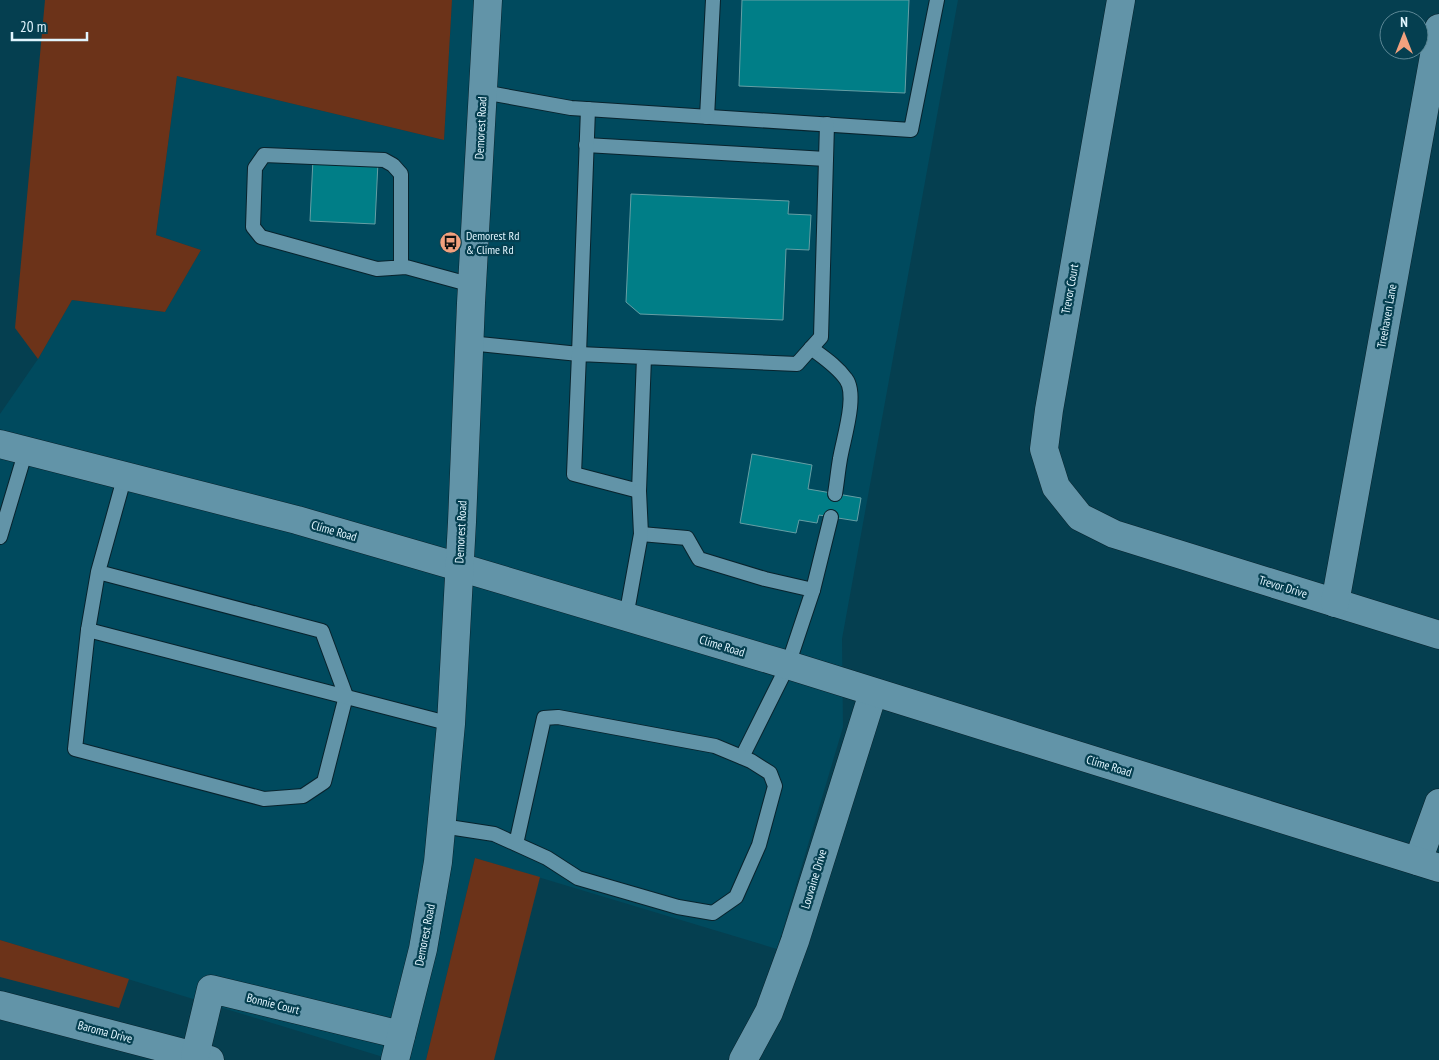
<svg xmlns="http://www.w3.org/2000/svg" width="1439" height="1060" font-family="'PT Sans Narrow',sans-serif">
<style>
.built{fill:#004a5e}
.green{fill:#6c3319}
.building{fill:#007e87;stroke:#659fa5}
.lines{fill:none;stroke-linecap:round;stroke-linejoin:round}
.lane-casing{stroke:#08232d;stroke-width:16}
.street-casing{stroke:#08232d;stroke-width:29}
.secondary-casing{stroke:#08232d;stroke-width:29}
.lane{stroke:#6294a8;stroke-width:14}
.street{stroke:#6294a8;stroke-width:28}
.secondary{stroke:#6294a8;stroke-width:28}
.labels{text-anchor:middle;stroke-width:4.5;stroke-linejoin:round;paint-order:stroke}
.street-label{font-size:12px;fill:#e1f5fe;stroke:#053f50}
.poi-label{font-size:12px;fill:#e1f5fe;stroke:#053f50;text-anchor:start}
</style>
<rect width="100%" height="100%" fill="#053f50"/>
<!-- built -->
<path class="built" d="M452,0H958L842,639L843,727L777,949L475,858L426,1060H393L0,940V414L38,359L72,300L165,312L201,250L156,235L177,76L444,140Z"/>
<!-- green -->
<g class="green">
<path d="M45,0H452L444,140L177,76L156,235L201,250L165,312L72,300L38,359L15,328Z"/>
<path d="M475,858L540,877L494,1060H426Z"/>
<path d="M0,940L129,979L119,1008L0,977Z"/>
</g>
<!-- building -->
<g class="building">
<path d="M742,0H909L905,93L739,86Z"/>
<path d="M313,159L378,162L375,224L310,221Z"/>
<path d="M631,194L789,201L788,214L811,215L809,250L786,249L783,320L640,314L626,302Z"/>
<path d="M752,454L812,465L808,489L861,498L857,521L819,515L817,523L799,520L796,533L740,523Z"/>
</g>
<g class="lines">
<defs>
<g id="lane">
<path d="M483,92L571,108L911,130L937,0"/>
<path d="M707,117L713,0"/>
<path d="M586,145L826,159"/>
<path d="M401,267V174L393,165L384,160L264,155L255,168L253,227L261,237L377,269L406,267L472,285"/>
<path d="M469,343L579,354L588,109"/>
<path d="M811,348C823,357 837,366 846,379C858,395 843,440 840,459C838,470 837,482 835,494"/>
<path d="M644,357L639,491L574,474L579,354L797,364L821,337L827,124"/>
<path d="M641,534L687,538L699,559L765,579L813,590L788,665L742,757"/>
<path d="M0,537L26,450"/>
<path d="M98,572L322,631L346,696L324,782L303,796L264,799L75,749L88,630L98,572L125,475"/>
<path d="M813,590L831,517"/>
<path d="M626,617L641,534L639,491"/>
<path d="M88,630L451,724"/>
<path d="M442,826L494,834L547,858L578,878L678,907L713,913L736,897L759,845L775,786L770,773L751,761L715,746L558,717L544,718L516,844"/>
</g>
<g id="street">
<path d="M1121,0L1049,410L1044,449L1056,487L1080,517L1114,534L1439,635"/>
<path d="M1335,603L1439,28"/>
<path d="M1418,861L1439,803"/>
<path d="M0,1005L210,1060"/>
<path d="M195,1056L211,989L401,1035"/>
<path d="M743,1060L769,1012L795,941L873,693"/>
</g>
<g id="secondary">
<path d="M0,444L297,520L459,567L788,665L1439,868"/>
<path d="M395,1060L423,949L438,862L451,724L462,522L471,303L488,0"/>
</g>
</defs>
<!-- lane casing -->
<use href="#lane" class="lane-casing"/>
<!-- street casing -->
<use href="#street" class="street-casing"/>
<!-- secondary casing -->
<use href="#secondary" class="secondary-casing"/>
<!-- lane -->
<use href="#lane" class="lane"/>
<!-- street -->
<use href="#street" class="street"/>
<!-- secondary -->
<use href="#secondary" class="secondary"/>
</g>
<!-- icons -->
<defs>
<symbol id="bus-disc" viewBox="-11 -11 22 22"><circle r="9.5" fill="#f2a17e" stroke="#053f50"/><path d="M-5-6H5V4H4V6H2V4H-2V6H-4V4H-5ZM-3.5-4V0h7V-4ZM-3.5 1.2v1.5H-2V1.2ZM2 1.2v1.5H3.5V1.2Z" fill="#111"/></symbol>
</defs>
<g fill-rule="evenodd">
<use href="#bus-disc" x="438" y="230" width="25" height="25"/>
</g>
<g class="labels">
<!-- street labels -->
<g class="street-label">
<text transform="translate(481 128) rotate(-87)" y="4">Demorest Road</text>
<text transform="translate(1070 289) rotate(-80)" y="4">Trevor Court</text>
<text transform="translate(1387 316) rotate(-80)" y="4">Treehaven Lane</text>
<text transform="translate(334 531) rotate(16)" y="4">Clime Road</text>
<text transform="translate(461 532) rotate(-87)" y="4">Demorest Road</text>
<text transform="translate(1283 587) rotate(17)" y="4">Trevor Drive</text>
<text transform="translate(722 646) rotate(17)" y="4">Clime Road</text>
<text transform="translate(1109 766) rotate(17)" y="4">Clime Road</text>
<text transform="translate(814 879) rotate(-73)" y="4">Louvaine Drive</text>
<text transform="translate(425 935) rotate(-79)" y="4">Demorest Road</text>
<text transform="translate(273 1004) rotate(14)" y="4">Bonnie Court</text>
<text transform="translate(105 1032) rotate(15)" y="4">Baroma Drive</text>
</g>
<!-- poi labels -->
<g class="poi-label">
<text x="466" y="240">Demorest Rd<tspan x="466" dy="14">&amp; Clime Rd</tspan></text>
</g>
</g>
<!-- north arrow -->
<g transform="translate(1404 35)"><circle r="24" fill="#053f50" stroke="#5d8896"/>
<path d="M0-4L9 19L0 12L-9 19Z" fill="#f2a17e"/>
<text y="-8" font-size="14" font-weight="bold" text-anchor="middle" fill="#e1f5fe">N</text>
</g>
<!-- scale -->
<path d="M12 32v8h75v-8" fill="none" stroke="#e1f5fe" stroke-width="2.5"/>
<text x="20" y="32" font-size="15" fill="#e1f5fe" stroke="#053f50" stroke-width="4" paint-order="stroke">20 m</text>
</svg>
